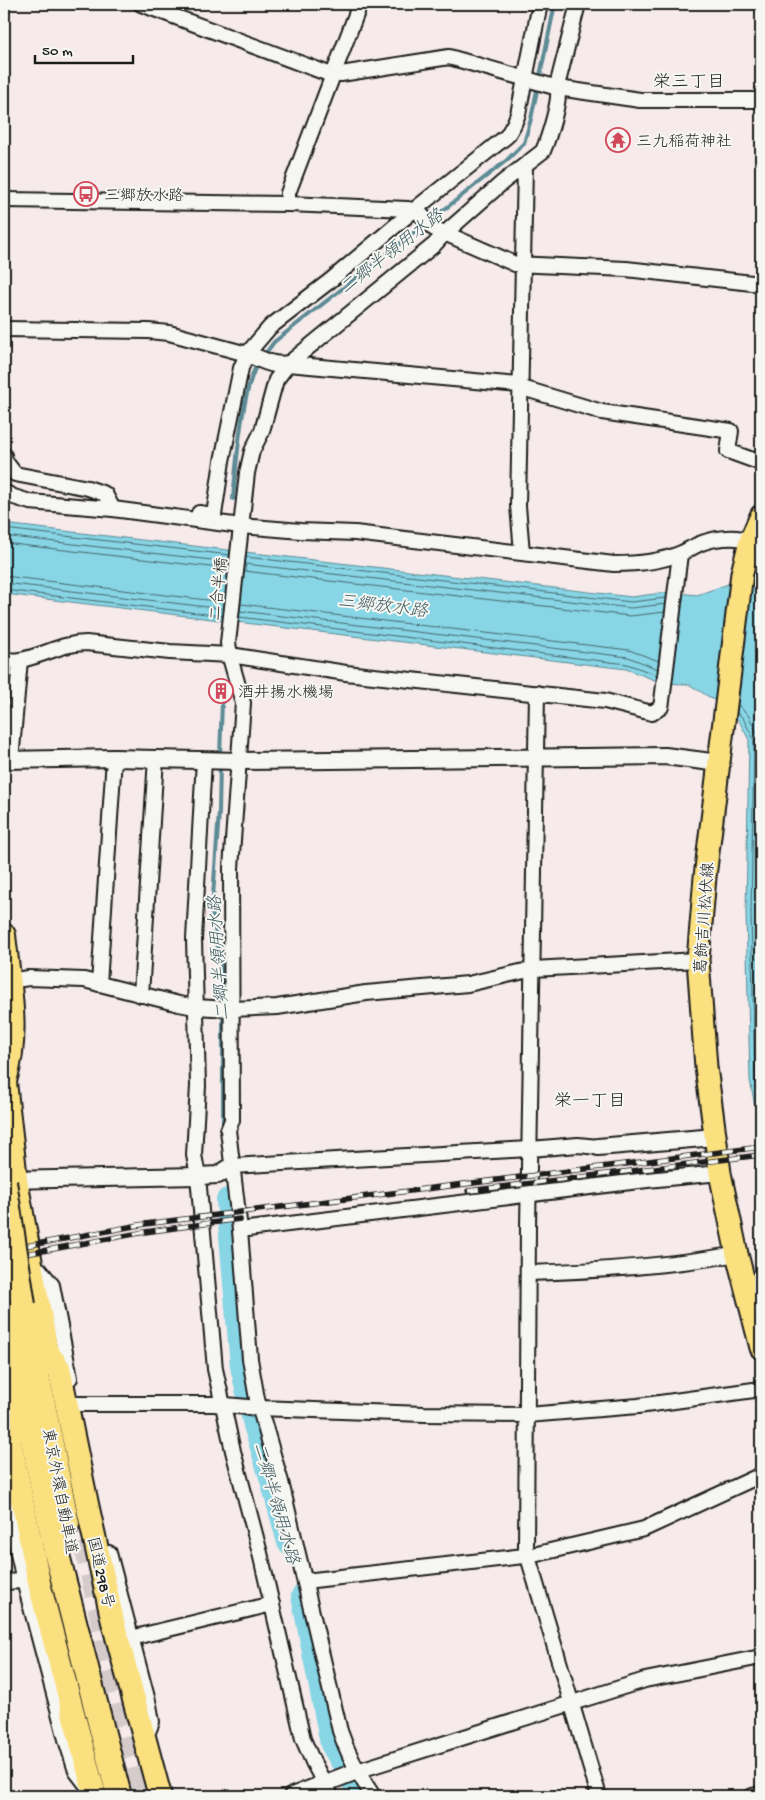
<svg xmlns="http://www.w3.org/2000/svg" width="765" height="1800" font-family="'Gochi Hand','Klee One',sans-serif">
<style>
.water{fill:#87d5e5;stroke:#5c8b95}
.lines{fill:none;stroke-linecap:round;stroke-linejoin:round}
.shore{stroke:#47666c;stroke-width:1}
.stream{stroke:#5c8b95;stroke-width:4}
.river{stroke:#87d5e5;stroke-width:24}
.trunk-tunnel{stroke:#d5cbcb;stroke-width:22;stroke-dasharray:22 11;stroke-linecap:butt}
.minor-casing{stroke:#1c1c1c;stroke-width:18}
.tertiary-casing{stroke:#1c1c1c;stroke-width:20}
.primary-casing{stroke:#1c1c1c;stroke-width:25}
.trunk-casing{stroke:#1c1c1c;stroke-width:26}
.motorway-casing{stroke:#1c1c1c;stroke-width:28}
.minor{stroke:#f6f6f2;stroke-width:14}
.tertiary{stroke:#f6f6f2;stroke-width:16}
.primary{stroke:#fbe080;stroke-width:21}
.trunk{stroke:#fbe080;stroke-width:22}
.motorway{stroke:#fbe080;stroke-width:24}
.rail-casing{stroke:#1c1c1c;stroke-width:5.5}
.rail{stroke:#f6f6f2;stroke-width:4;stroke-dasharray:11;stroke-linecap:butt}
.motorway-bridge-casing{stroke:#1c1c1c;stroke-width:28;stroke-linecap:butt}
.motorway-bridge{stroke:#fbe080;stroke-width:24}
.labels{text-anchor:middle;stroke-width:4;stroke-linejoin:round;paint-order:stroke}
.poi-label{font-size:16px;fill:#1c1c1c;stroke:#f6f6f2;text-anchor:start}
.street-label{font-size:16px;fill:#1c1c1c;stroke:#f6f6f2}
.neighbourhood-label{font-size:18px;fill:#1c1c1c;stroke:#f6f6f2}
.water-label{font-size:18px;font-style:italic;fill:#415d62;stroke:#f6f6f2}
</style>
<rect width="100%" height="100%" fill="#f6eaea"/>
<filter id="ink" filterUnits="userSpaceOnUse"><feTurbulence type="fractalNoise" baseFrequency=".02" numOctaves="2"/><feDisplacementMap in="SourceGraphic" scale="10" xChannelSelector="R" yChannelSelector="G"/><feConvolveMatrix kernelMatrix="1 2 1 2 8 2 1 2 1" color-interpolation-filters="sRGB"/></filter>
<g filter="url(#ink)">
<!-- water -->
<path class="water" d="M4,524L632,597L669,592L697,595L748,577L761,569V1140L750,1080L746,913L749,740L739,721L714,700L690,685L660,682L626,669L4,594Z"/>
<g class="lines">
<!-- shore -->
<g class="shore">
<path d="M4,529L230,555"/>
<path d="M4,536L229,562"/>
<path d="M4,543L228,569"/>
<path d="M246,557L631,602L666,598"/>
<path d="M245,564L631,608L666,604"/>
<path d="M244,571L630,616L665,612"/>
<path d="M4,576L224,602"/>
<path d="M4,583L224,609"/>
<path d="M4,590L223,616"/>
<path d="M241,604L629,650L659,661"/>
<path d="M240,611L628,657L658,669"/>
<path d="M239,617L627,664L657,675"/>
<path d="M738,705L748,715L760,739L758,913L761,1081"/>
<path d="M737,713L743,718L754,740L751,913L755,1079L761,1114"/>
</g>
<!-- stream -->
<g class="stream">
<path d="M431,220L507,160L524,143L531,119L555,4"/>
<path d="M263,357L274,342L425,224"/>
<path d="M233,499C236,469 242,384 259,362"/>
<path d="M220,756L222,702"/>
<path d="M220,765L219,812L212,911L223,979V1004"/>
<path d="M223,1011V1127"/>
</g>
<!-- river -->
<g class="river">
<path d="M228,1200L242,1366L255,1425L272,1480L289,1542"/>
<path d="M303,1596L332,1744L362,1796"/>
</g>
<!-- trunk-tunnel -->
<g class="trunk-tunnel">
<path d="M77,1510L116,1687L145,1796"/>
<path d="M51,1576L72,1665"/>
</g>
<defs>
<g id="minor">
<path d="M141,4L329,74H341L449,57L558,88L640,100H761"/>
<path d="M4,200L288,204L408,209L420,213L433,228L515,264L626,269L761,284"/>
<path d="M288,204V193L360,4"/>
<path d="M4,329L148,331L169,333L247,354"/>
<path d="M288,364L519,385"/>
<path d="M519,387L602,412L731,431L728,451L761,463"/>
<path d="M4,455L5,461L15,474L88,488L105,494L113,509"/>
<path d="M4,492L14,497L30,502L113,509L241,526L301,531L355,533L614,564C635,564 659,562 679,554C685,552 691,548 697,545C712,538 735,535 750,541"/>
<path d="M199,513L214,515L222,461L241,368L247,354L270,327L331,280L414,210L507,136L514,124L518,114L540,4"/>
<path d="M522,552L518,506L525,166"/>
<path d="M4,660C9,660 15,661 20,660C43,656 62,643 86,643L170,652L230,655L346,673L605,701L652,713L661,707L662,701L680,554"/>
<path d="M537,693L528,1227L526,1550L599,1796"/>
<path d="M11,760L20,660"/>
<path d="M204,760L194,939L198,1086L194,1155L198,1176L215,1369L233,1451L260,1553L303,1739L313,1762L331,1796"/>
<path d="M8,981L29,978L84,980L179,1004L195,1007L231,1009L277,1007L366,993L468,984L533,969L698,960"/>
<path d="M99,984L114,758"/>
<path d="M141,995L156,758"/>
<path d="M232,1166L530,1149L578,1145L598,1147"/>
<path d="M240,1230L647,1180L720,1173"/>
<path d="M31,1266L40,1270L52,1285L70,1378"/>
<path d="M528,1273C598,1271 668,1266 737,1254"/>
<path d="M76,1404H214L259,1408L424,1414L527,1415L638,1406L761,1389"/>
<path d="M4,1489L24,1581L67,1743L76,1771L89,1788"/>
<path d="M109,1553L149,1705L152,1722L145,1739"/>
<path d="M305,1581L533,1555L644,1529L761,1475"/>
<path d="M4,1582L24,1581"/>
<path d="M131,1638L272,1604"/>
<path d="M357,1771L645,1680L761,1657"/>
<path d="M373,1796C359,1775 348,1755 340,1731L281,1482L257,1399L250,1359L240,1230L228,1130L232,1120L231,868L243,703L231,661L228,643L247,473L252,451L262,431L276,380L288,364L434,245L444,234L503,182L543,151C548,139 562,98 557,86L578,4"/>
<path d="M752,1796L761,1794"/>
</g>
<g id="tertiary">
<path d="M247,354C261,359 273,367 288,364"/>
<path d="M4,760L114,758L239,761L665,756L719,763"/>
<path d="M598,1147L715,1137"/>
<path d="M7,1180L198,1176L218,1175L232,1166"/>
<path d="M292,1796L357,1771"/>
</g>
<path id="primary" d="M761,516L750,541L742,573L705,877L698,960L706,1067L720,1173L737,1254L761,1348"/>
<g id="trunk">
<path d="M4,935C9,983 20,1034 5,1081"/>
<path d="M4,1073L16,1180L49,1364"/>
<path d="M46,1350L59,1368L87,1504L113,1622L160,1796"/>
<path d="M4,1396L11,1446L40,1587L95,1796"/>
</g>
<g id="motorway">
<path d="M4,1299L56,1551L119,1796"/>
<path d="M23,1305L67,1524"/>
</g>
</defs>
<!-- minor casing -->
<use href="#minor" class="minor-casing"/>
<!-- tertiary casing -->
<use href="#tertiary" class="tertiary-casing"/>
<!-- primary casing -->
<use href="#primary" class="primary-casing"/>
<!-- trunk casing -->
<use href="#trunk" class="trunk-casing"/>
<!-- motorway casing -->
<use href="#motorway" class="motorway-casing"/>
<!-- minor -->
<use href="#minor" class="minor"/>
<!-- tertiary -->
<use href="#tertiary" class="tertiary"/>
<!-- primary -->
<use href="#primary" class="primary"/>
<!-- trunk -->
<use href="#trunk" class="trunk"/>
<!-- motorway -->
<use href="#motorway" class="motorway"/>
<defs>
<g id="rail">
<path d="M468,1191L761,1155"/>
<path d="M4,1250L145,1224L761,1147"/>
<path d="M4,1258L145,1232L240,1219"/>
</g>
</defs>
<!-- rail casing -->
<use href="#rail" class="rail-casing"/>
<!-- rail -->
<use href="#rail" class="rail"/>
<defs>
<path id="motorway-bridge" d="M4,1182L23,1305"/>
</defs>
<!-- motorway-bridge casing -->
<use href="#motorway-bridge" class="motorway-bridge-casing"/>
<!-- motorway-bridge -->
<use href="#motorway-bridge" class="motorway-bridge"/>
</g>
</g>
<!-- icons -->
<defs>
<symbol id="temple-ring" viewBox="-11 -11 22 22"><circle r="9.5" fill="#f6f6f2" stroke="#d1495b" stroke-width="1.5"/><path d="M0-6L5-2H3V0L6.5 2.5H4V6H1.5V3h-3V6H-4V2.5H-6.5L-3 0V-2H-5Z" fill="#d1495b"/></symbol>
<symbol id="bus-ring" viewBox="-11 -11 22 22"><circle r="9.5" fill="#f6f6f2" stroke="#d1495b" stroke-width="1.5"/><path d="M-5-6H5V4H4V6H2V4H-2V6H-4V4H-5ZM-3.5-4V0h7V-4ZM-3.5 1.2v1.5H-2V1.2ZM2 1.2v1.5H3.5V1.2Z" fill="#d1495b"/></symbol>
<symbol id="building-ring" viewBox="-11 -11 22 22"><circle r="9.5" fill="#f6f6f2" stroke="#d1495b" stroke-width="1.5"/><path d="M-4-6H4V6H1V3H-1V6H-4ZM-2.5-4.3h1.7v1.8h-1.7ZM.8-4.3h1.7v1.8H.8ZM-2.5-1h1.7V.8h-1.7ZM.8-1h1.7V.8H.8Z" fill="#d1495b"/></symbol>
</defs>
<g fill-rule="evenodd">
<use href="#temple-ring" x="604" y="126" width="28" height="28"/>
<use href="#bus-ring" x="72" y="180" width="28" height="28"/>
<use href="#building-ring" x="207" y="677" width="28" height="28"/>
</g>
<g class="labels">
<!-- poi labels -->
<g class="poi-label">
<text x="636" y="146">三九稲荷神社</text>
<text x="104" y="200">三郷放水路</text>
<text x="238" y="697">酒井揚水機場</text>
</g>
<!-- street labels -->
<g class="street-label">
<text transform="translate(217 589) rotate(-84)" y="6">二合半橋</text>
<text transform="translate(703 918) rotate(-86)" y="6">葛飾吉川松伏線</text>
<text transform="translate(61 1491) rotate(79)" y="6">東京外環自動車道</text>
<text transform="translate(102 1572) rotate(77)" y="6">国道298号</text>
</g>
<!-- neighbourhood labels -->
<g class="neighbourhood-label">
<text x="689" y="87">栄三丁目</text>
<text x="590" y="1106">栄一丁目</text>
</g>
<!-- water labels -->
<g class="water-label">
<text transform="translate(391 251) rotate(-38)" y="6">二郷半領用水路</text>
<text transform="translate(383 605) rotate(7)" y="6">三郷放水路</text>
<text transform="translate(218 958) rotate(-94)" y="6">二郷半領用水路</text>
<text transform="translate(277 1503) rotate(74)" y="6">二郷半領用水路</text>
</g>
</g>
<!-- margin -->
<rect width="765" height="1800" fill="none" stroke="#f6f6f2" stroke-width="20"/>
<rect x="10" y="10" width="745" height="1780" fill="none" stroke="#1c1c1c" stroke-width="2" filter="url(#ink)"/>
<!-- scale -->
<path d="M35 55v8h98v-8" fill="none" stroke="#1c1c1c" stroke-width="2.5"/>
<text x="42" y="55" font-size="15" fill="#1c1c1c" stroke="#f6f6f2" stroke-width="4" paint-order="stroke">50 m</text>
</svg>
